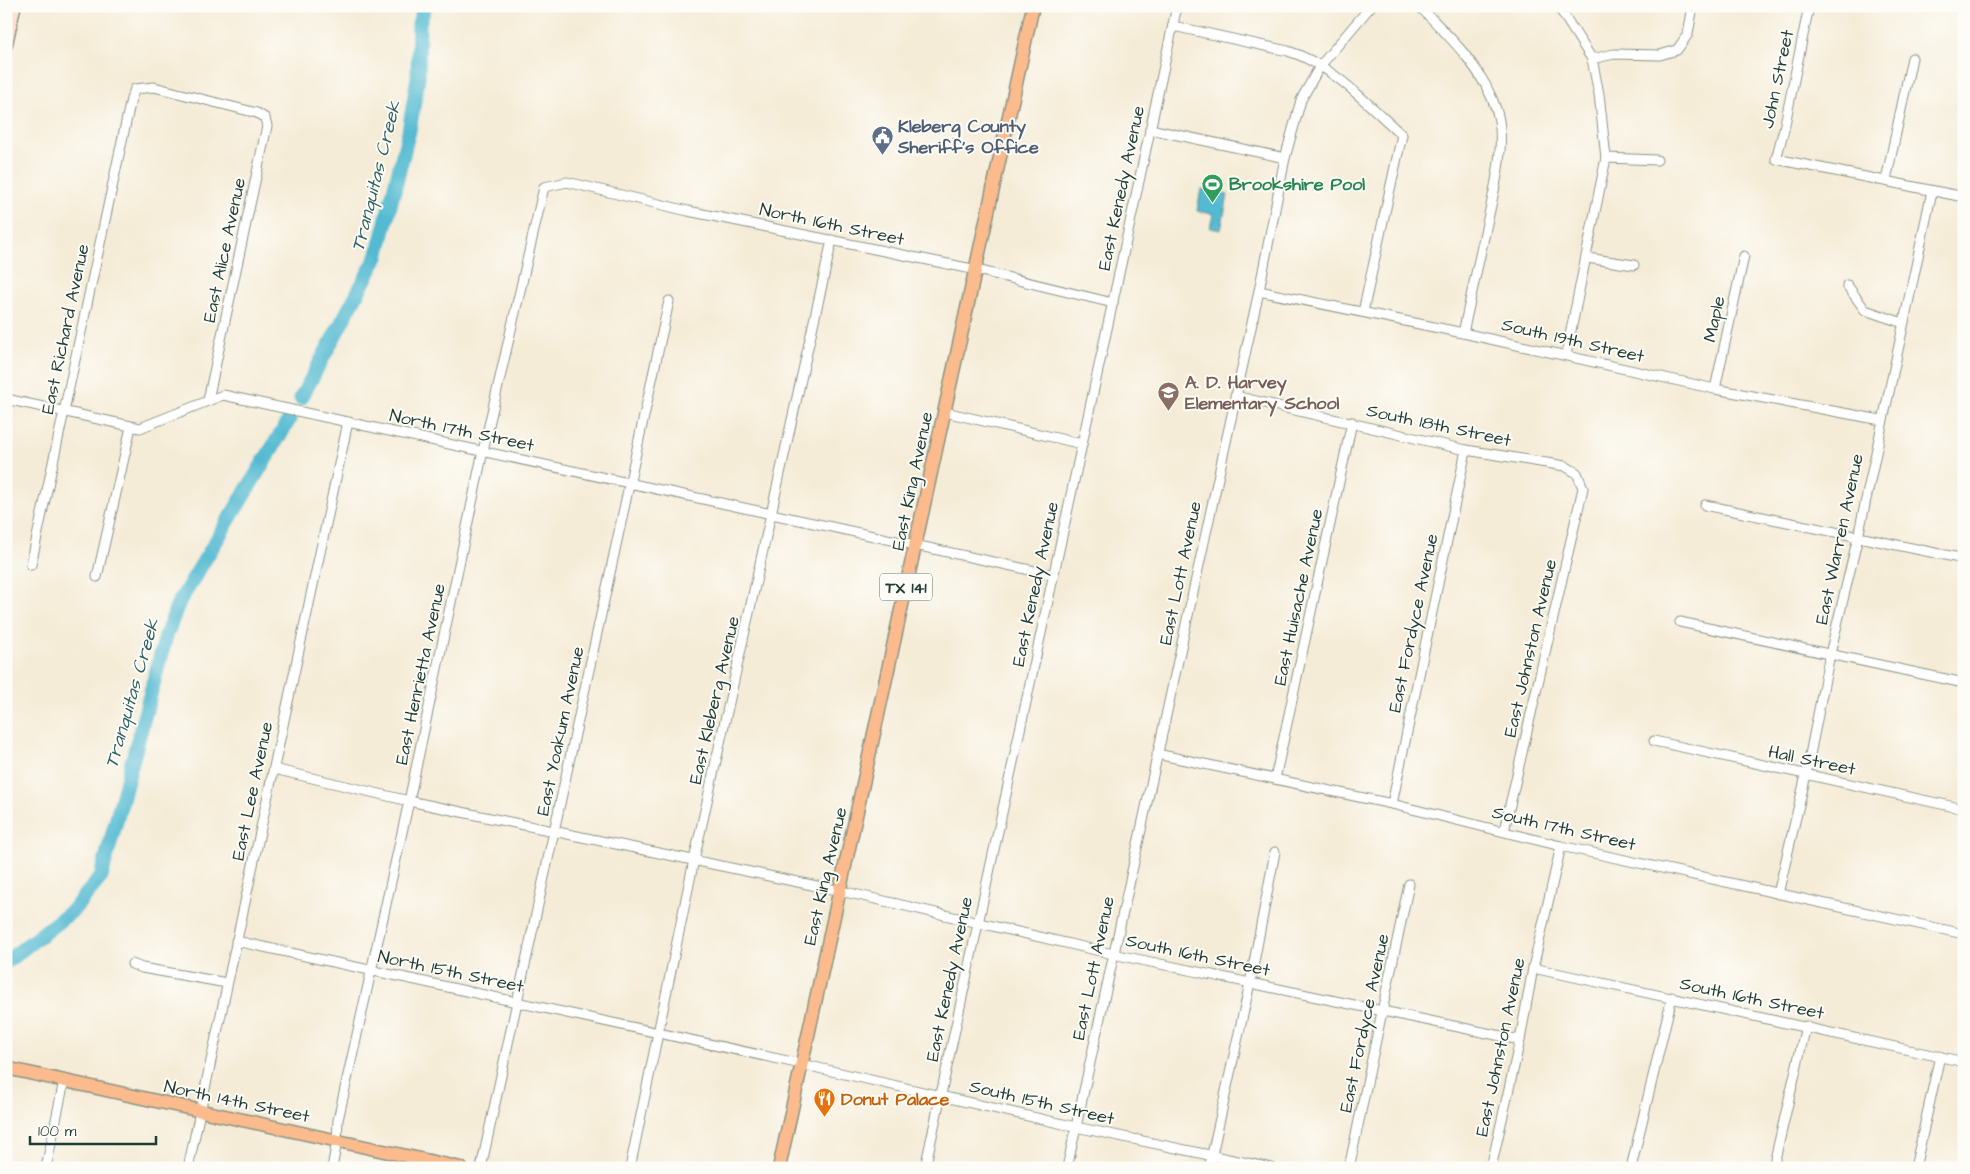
<svg xmlns="http://www.w3.org/2000/svg" width="1970" height="1174" font-family="'Architects Daughter',sans-serif">
<style>
.water{fill:#53bad1;stroke:#397c82}
.lines{fill:none;stroke-linecap:round;stroke-linejoin:round}
.river{stroke:#53bad1;stroke-width:15}
.street-casing{stroke:#8a9486;stroke-width:11}
.secondary-casing{stroke:#8a9486;stroke-width:14}
.primary-casing{stroke:#8a9486;stroke-width:15}
.street{stroke:#fff;stroke-width:9}
.secondary{stroke:#fde4d1;stroke-width:11}
.primary{stroke:#fbbb8c;stroke-width:12}
.labels{text-anchor:middle;stroke-width:4;stroke-linejoin:round;paint-order:stroke}
.shield{fill:#fdfcf7;stroke:#62766e;stroke-width:1}
.shield-label{font-size:16px;font-weight:bold;fill:#1f3d34}
.street-label{font-size:18px;fill:#1f3d34;stroke:#fdfcf7}
.service-label{font-size:18px;font-weight:bold;fill:#4e5e75;stroke:#fdfcf7;text-anchor:start}
.leisure-label{font-size:18px;font-weight:bold;fill:#27864d;stroke:#fdfcf7;text-anchor:start}
.education-label{font-size:18px;font-weight:bold;fill:#785e54;stroke:#fdfcf7;text-anchor:start}
.food-label{font-size:18px;font-weight:bold;fill:#c56008;stroke:#fdfcf7;text-anchor:start}
.water-label{font-size:19px;font-style:italic;fill:#2f6263;stroke:#fdfcf7}
</style>
<rect width="100%" height="100%" fill="#fdfcf7"/>
<filter id="ink" filterUnits="userSpaceOnUse"><feTurbulence type="fractalNoise" baseFrequency=".02" numOctaves="2"/><feDisplacementMap in="SourceGraphic" scale="10" xChannelSelector="R" yChannelSelector="G"/><feConvolveMatrix kernelMatrix="1 2 1 2 8 2 1 2 1" color-interpolation-filters="sRGB"/></filter>
<filter id="wash" filterUnits="userSpaceOnUse"><feTurbulence type="fractalNoise" baseFrequency=".0096" numOctaves="4" result="noise"/><feDisplacementMap in="SourceGraphic" scale="20" xChannelSelector="R" yChannelSelector="G"/><feGaussianBlur stdDeviation="1.12" result="paint"/><feColorMatrix in="noise" values="0 0 0 0 0 0 0 0 0 0 0 0 0 0 0 0 0 1.4 0 .05"/><feComposite in="paint" operator="in"/></filter>
<g filter="url(#wash)">
<rect width="100%" height="100%" fill="#f5ecd7"/>
<!-- water -->
<path class="water" d="M1201,189L1228,195L1221,230L1210,228L1213,214L1197,211Z"/>
<g class="lines">
<!-- river -->
<g class="river">
<path d="M301,398L377,257L409,131L418,77L419,23L425,6"/>
<path d="M6,962L73,910L101,877L166,636L178,604L289,420"/>
</g>
</g>
</g>
<g filter="url(#ink)">
<g class="lines">
<defs>
<g id="street">
<path d="M1419,6C1450,37 1484,69 1497,112C1507,145 1493,195 1486,228C1478,263 1471,298 1463,333"/>
<path d="M1558,6L1592,59L1599,94L1606,158L1566,355"/>
<path d="M1809,6L1784,129L1776,159L1964,197"/>
<path d="M1173,26L1288,51C1333,65 1367,104 1402,135L1363,312"/>
<path d="M1592,59L1614,54L1660,55L1677,50L1688,34L1693,6"/>
<path d="M1150,129L1285,158"/>
<path d="M1606,158L1657,160"/>
<path d="M1886,180L1912,58"/>
<path d="M1587,258L1634,265"/>
<path d="M1847,285L1865,310L1903,323"/>
<path d="M1259,291L1463,333L1715,389L1881,420"/>
<path d="M1715,389L1744,256"/>
<path d="M1235,396L1466,450L1565,466L1577,473L1583,488L1504,831"/>
<path d="M6,399L140,428L223,395L1053,575"/>
<path d="M945,412L1082,444"/>
<path d="M1705,505L1964,559"/>
<path d="M31,565L131,99L135,89L154,87L257,113L265,118L267,126L208,400"/>
<path d="M97,577L131,427"/>
<path d="M1680,622L1964,683"/>
<path d="M1654,741L1964,809"/>
<path d="M1157,754L1392,804L1561,846L1964,934"/>
<path d="M274,769L409,801L841,891L1113,954L1520,1040"/>
<path d="M1275,779L1352,422"/>
<path d="M1392,804L1466,450"/>
<path d="M1778,894L1806,775L1830,654L1858,537L1932,191"/>
<path d="M236,941L801,1064L1076,1127L1271,1168"/>
<path d="M132,964L142,968L227,983"/>
<path d="M1533,968L1964,1062"/>
<path d="M46,1168L64,1081"/>
<path d="M188,1168L348,422"/>
<path d="M332,1168L337,1141L338,1120L409,801L483,451L544,187L567,182L688,211L977,270L1113,303"/>
<path d="M481,1168L669,301"/>
<path d="M630,1168L694,860L832,240"/>
<path d="M925,1168L1177,6"/>
<path d="M1067,1168L1259,291L1285,158L1301,100L1320,66L1371,6"/>
<path d="M1209,1168L1250,983L1275,852"/>
<path d="M1349,1168L1409,884"/>
<path d="M1491,1168L1520,1040L1533,968L1561,846"/>
<path d="M1631,1168L1672,997"/>
<path d="M1773,1168L1806,1026"/>
<path d="M1915,1168L1940,1056"/>
</g>
<path id="secondary" d="M6,46L15,6"/>
<g id="primary">
<path d="M6,1068L461,1168"/>
<path d="M779,1168L1033,6"/>
</g>
</defs>
<!-- street casing -->
<use href="#street" class="street-casing"/>
<!-- secondary casing -->
<use href="#secondary" class="secondary-casing"/>
<!-- primary casing -->
<use href="#primary" class="primary-casing"/>
<!-- street -->
<use href="#street" class="street"/>
<!-- secondary -->
<use href="#secondary" class="secondary"/>
<!-- primary -->
<use href="#primary" class="primary"/>
</g>
</g>
<!-- icons -->
<defs>
<symbol id="civic-pin" viewBox="-11 -11 22 30"><path d="M0 17L-7.5 6A9.5 9.5 0 1 1 7.5 6Z" fill="#5c6f8a" stroke="#fdfcf7"/><path d="M-.6-6.5H3V-4.5H.6V-3L4-1V1h2V6H-6V1h2V-1L-.6-3ZM-1.2 2.5V6h2.4V2.5Z" fill="#fff"/></symbol>
<symbol id="stadium-pin" viewBox="-11 -11 22 30"><path d="M0 17L-7.5 6A9.5 9.5 0 1 1 7.5 6Z" fill="#2e9e5b" stroke="#fdfcf7"/><path d="M0-5a6.5 5 0 1 0 0 10a6.5 5 0 1 0 0-10ZM-3.5-1.8h7v3.6h-7Z" fill="#fff"/></symbol>
<symbol id="school-pin" viewBox="-11 -11 22 30"><path d="M0 17L-7.5 6A9.5 9.5 0 1 1 7.5 6Z" fill="#8d6e63" stroke="#fdfcf7"/><path d="M0-5L7-2L0 1L-7-2ZM-4 1L0 2.5L4 1V4Q0 6-4 4Z" fill="#fff"/></symbol>
<symbol id="restaurant-pin" viewBox="-11 -11 22 30"><path d="M0 17L-7.5 6A9.5 9.5 0 1 1 7.5 6Z" fill="#e8710a" stroke="#fdfcf7"/><path d="M-5-6h1v4h1v-4h1v4h1v-4h1v5L-1.5 .5V6h-2V.5L-5-1ZM5-6V6H3V1.5H1.5Q1.5-4 5-6Z" fill="#fff"/></symbol>
</defs>
<g fill-rule="evenodd">
<use href="#civic-pin" x="870" y="124" width="25" height="34"/>
<use href="#stadium-pin" x="1200" y="172" width="25" height="34"/>
<use href="#school-pin" x="1156" y="380" width="25" height="34"/>
<use href="#restaurant-pin" x="812" y="1086" width="25" height="34"/>
</g>
<g class="labels">
<!-- shield labels -->
<rect class="shield" x="880" y="573.5" width="52" height="27" rx="4"/>
<g class="shield-label">
<text x="906" y="593">TX 141</text>
</g>
<!-- street labels -->
<g class="street-label">
<text transform="translate(1777 79) rotate(-78)" y="6">John Street</text>
<text transform="translate(1121 188) rotate(-78)" y="6">East Kenedy Avenue</text>
<text transform="translate(832 224) rotate(12)" y="6">North 16th Street</text>
<text transform="translate(224 250) rotate(-78)" y="6">East Alice Avenue</text>
<text transform="translate(1714 319) rotate(-78)" y="6">Maple</text>
<text transform="translate(65 329) rotate(-78)" y="6">East Richard Avenue</text>
<text transform="translate(1573 340) rotate(13)" y="6">South 19th Street</text>
<text transform="translate(1439 425) rotate(12)" y="6">South 18th Street</text>
<text transform="translate(462 430) rotate(12)" y="6">North 17th Street</text>
<text transform="translate(912 481) rotate(-78)" y="6">East King Avenue</text>
<text transform="translate(1839 539) rotate(-78)" y="6">East Warren Avenue</text>
<text transform="translate(1180 573) rotate(-78)" y="6">East Lott Avenue</text>
<text transform="translate(1035 584) rotate(-78)" y="6">East Kenedy Avenue</text>
<text transform="translate(1298 597) rotate(-78)" y="6">East Huisache Avenue</text>
<text transform="translate(1413 623) rotate(-78)" y="6">East Fordyce Avenue</text>
<text transform="translate(1530 648) rotate(-77)" y="6">East Johnston Avenue</text>
<text transform="translate(420 674) rotate(-78)" y="6">East Henrietta Avenue</text>
<text transform="translate(714 700) rotate(-77)" y="6">East Kleberg Avenue</text>
<text transform="translate(560 731) rotate(-78)" y="6">East Yoakum Avenue</text>
<text transform="translate(1812 760) rotate(12)" y="6">Hall Street</text>
<text transform="translate(252 791) rotate(-78)" y="6">East Lee Avenue</text>
<text transform="translate(1564 828) rotate(13)" y="6">South 17th Street</text>
<text transform="translate(825 876) rotate(-77)" y="6">East King Avenue</text>
<text transform="translate(1198 955) rotate(12)" y="6">South 16th Street</text>
<text transform="translate(1093 968) rotate(-78)" y="6">East Lott Avenue</text>
<text transform="translate(451 971) rotate(12)" y="6">North 15th Street</text>
<text transform="translate(949 979) rotate(-78)" y="6">East Kenedy Avenue</text>
<text transform="translate(1752 998) rotate(12)" y="6">South 16th Street</text>
<text transform="translate(1364 1023) rotate(-78)" y="6">East Fordyce Avenue</text>
<text transform="translate(1500 1047) rotate(-78)" y="6">East Johnston Avenue</text>
<text transform="translate(237 1101) rotate(12)" y="6">North 14th Street</text>
<text transform="translate(1042 1102) rotate(13)" y="6">South 15th Street</text>
</g>
<!-- service labels -->
<g class="service-label">
<text x="898" y="132">Kleberg County<tspan x="898" dy="21">Sheriff's Office</tspan></text>
</g>
<!-- leisure labels -->
<g class="leisure-label">
<text x="1229" y="190">Brookshire Pool</text>
</g>
<!-- education labels -->
<g class="education-label">
<text x="1185" y="388">A. D. Harvey<tspan x="1185" dy="21">Elementary School</tspan></text>
</g>
<!-- food labels -->
<g class="food-label">
<text x="841" y="1105">Donut Palace</text>
</g>
<!-- water labels -->
<g class="water-label">
<text transform="translate(375 176) rotate(-76)" y="7">Tranquitas Creek</text>
<text transform="translate(131 693) rotate(-74)" y="7">Tranquitas Creek</text>
</g>
</g>
<!-- margin -->
<rect width="1970" height="1174" fill="none" stroke="#fdfcf7" stroke-width="25"/>
<!-- scale -->
<path d="M30 1136v8h126v-8" fill="none" stroke="#1f3d34" stroke-width="2.5"/>
<text x="38" y="1136" font-size="15" fill="#1f3d34" stroke="#fdfcf7" stroke-width="4" paint-order="stroke">100 m</text>
</svg>
